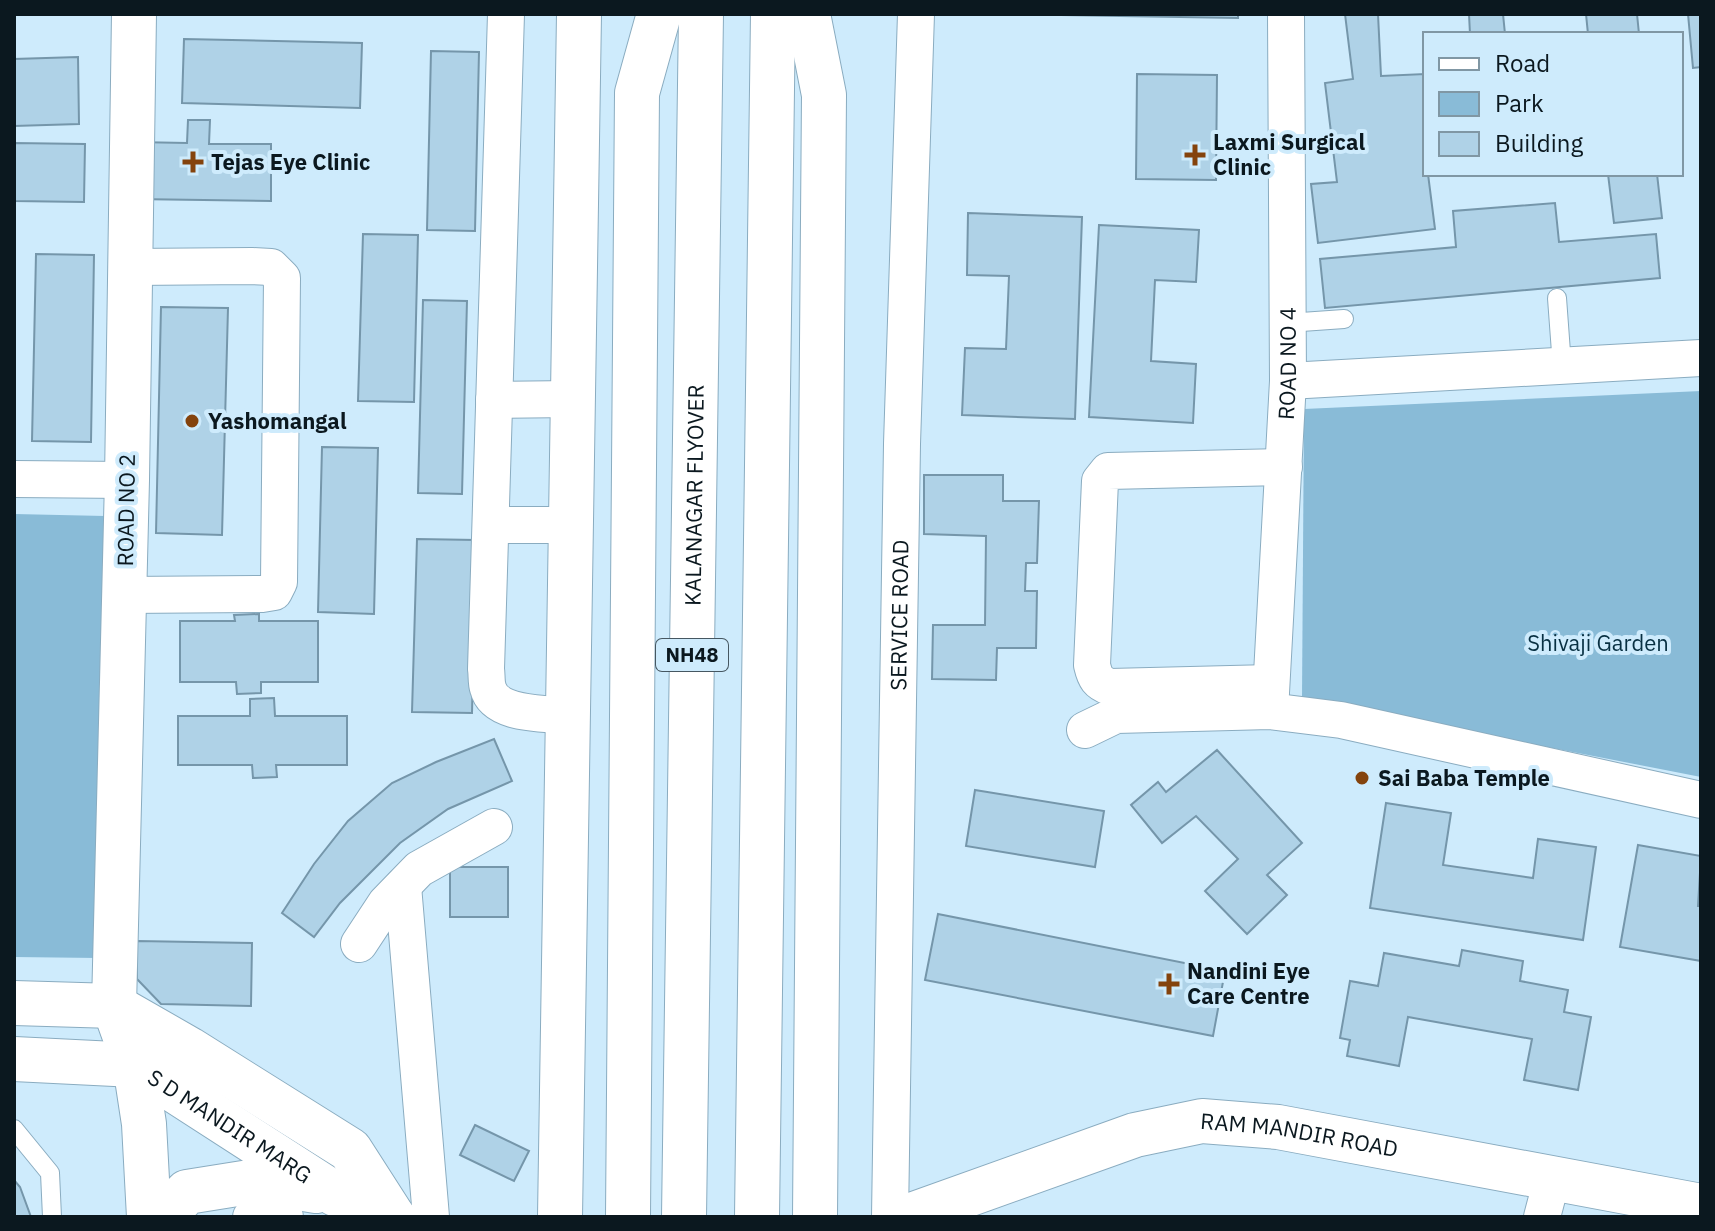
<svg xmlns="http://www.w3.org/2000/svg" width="1715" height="1231" font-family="'IBM Plex Sans',sans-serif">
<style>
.green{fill:#89bbd7}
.building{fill:#afd2e7;stroke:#7596aa;stroke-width:2}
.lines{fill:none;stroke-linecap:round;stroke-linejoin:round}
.service-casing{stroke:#8aacc0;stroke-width:20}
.minor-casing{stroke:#8aacc0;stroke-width:38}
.tertiary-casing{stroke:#8aacc0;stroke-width:46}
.motorway-casing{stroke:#8aacc0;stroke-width:46}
.service{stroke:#fff;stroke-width:18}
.minor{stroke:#fff;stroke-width:36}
.tertiary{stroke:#fff;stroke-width:44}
.motorway{stroke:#fff;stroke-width:44}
.poi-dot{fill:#84430d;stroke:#ceebfc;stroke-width:3}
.labels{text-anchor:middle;stroke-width:8;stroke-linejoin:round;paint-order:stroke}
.shield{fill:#ceebfc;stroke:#465761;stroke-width:2}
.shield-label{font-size:20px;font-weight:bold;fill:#0b181f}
.poi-label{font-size:22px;font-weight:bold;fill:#0b181f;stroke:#ceebfc;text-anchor:start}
.street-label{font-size:22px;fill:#0b181f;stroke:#ceebfc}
.park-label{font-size:22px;fill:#083042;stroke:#ceebfc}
</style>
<rect width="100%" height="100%" fill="#ceebfc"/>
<!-- green -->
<g class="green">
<path d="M1701,391V777L1302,699L1304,409Z"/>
<path d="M14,514L105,516L98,958L14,957Z"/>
</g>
<!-- building -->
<g class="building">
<path d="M994,14H1238V18Z"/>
<path d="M1345,14H1378L1381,76L1425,74V174H1428L1435,229L1318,243L1311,184L1337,182L1325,83L1353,79Z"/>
<path d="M1469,14H1503L1505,34H1470Z"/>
<path d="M1586,14H1637L1639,34H1588Z"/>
<path d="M1688,14H1701V67L1693,68Z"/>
<path d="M184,39L362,43L360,108L182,103Z"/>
<path d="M431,51L479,52L475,231L427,230Z"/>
<path d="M78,57L79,124L14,126V59Z"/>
<path d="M1137,74L1217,75L1216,180L1136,179Z"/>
<path d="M188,120H210L209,144H271V201L134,199L135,142L187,143Z"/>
<path d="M14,143L85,144L84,202L14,201Z"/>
<path d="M1608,174H1657L1662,218L1614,223Z"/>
<path d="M1555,203L1559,242L1656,234L1660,278L1325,308L1320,259L1456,247L1453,211Z"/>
<path d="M968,213L1082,217L1075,419L962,415L965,348L1006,349L1009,276L967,275Z"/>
<path d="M1099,225L1199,230L1196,282L1155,280L1151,361L1196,364L1193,423L1089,417Z"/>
<path d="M363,234L418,235L414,402L358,401Z"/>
<path d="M36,254L94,255L91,442L32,441Z"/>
<path d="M423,300L467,301L462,494L418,493Z"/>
<path d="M161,307L228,308L222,535L156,533Z"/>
<path d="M322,447L378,448L374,614L318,612Z"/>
<path d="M924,475H1003V501H1039L1037,563H1026L1025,591H1037L1036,648H997L996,680L932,679L933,625H985L986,536L924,534Z"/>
<path d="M417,539L476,540L472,713L412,712Z"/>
<path d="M259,614V621H318V682H261V693L237,694L236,682H180V621H235L234,615Z"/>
<path d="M274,698L275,716H347V765H276L277,777L253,778L252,765H178V716H250V699Z"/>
<path d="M494,739L512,781L448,809L400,843L340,903L314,937L282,913L314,864L348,821L392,783L436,762Z"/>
<path d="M1217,750L1302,843L1267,875L1287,895L1247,934L1205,891L1238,859L1196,816L1162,843L1131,805L1158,782L1166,792Z"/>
<path d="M975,790L1104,811L1095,867L966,846Z"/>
<path d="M1386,803L1451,813L1443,865L1533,878L1538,839L1596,847L1583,940L1370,908Z"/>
<path d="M1638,845L1701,856L1698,906H1701V961L1620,947Z"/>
<rect x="450" y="867" width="58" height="50"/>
<path d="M938,914L1225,971L1213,1036L925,980Z"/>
<path d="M137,941L252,943L251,1006L161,1004L137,979Z"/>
<path d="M1462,950L1523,961L1520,981L1568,990L1564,1012L1591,1017L1578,1090L1524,1080L1532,1039L1408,1017L1399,1066L1347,1056L1350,1040L1340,1038L1350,981L1378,986L1384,953L1459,966Z"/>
<path d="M475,1125L529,1151L514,1181L460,1155Z"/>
<path d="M14,1180L20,1187L31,1217H14Z"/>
</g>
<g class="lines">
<defs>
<g id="service">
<path d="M1557,298L1562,366"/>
<path d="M1287,323L1344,319"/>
<path d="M14,1129L50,1173L52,1217"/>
</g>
<g id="minor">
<path d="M506,14L486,669C487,675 486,682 488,688C495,716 545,713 568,716"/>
<path d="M1288,381L1701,358"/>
<path d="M494,400L573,399"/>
<path d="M14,479L127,480"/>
<path d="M491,525H571"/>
<path d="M124,595L262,594L274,592L279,582L282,278L271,267L252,266L130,267"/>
<path d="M1271,683L1110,687C1098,683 1095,678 1092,665L1100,481L1108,471L1284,467"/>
<path id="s1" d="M1270,711L1288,381L1286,14"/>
<path d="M1085,730L1116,715L1270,711L1341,720L1701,800"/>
<path d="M403,886L431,1217"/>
<path d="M359,944L386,903L419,869L494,827"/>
<path d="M251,1217H285"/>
<path id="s2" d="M890,1217L902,444L916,14"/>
<path d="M1542,1217L1552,1179"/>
</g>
<g id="tertiary">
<path d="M134,14L127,480L114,1006L135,1065L144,1124L149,1217"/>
<path d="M14,1003L114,1006L189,1049L350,1150L393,1217"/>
<path id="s3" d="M14,1059L135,1065L335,1194L393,1217"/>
<path d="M163,1217L187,1192L256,1181L316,1191"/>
<path d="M560,1217L579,14"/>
<path id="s4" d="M906,1217L1135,1135L1202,1121L1278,1127L1701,1206"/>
</g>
<g id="motorway">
<path d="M808,14L824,95L815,1217"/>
<path d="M628,1217L637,93L659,14"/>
<path id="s5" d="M684,1217L701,14"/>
<path d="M757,1217L773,14"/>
</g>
</defs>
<!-- service casing -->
<use href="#service" class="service-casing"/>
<!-- minor casing -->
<use href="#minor" class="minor-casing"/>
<!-- tertiary casing -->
<use href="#tertiary" class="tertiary-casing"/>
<!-- motorway casing -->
<use href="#motorway" class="motorway-casing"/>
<!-- service -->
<use href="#service" class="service"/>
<!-- minor -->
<use href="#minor" class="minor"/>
<!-- tertiary -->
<use href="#tertiary" class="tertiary"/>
<!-- motorway -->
<use href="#motorway" class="motorway"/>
</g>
<!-- markers -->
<g class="poi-dot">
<path d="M1191 143h8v8h8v8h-8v8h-8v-8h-8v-8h8z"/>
<path d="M189 150h8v8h8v8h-8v8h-8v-8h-8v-8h8z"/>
<circle cx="192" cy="421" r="8"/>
<circle cx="1362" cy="778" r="8"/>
<path d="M1165 972h8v8h8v8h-8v8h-8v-8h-8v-8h8z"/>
</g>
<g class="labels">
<!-- shield labels -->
<rect class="shield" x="656" y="639" width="72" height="32" rx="6"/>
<g class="shield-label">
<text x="692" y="662">NH48</text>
</g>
<!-- poi labels -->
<g class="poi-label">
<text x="1213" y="150">Laxmi Surgical<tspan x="1213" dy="25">Clinic</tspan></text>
<text x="211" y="170">Tejas Eye Clinic</text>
<text x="208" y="429">Yashomangal</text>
<text x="1378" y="786">Sai Baba Temple</text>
<text x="1187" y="979">Nandini Eye<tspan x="1187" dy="25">Care Centre</tspan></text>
</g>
<!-- street labels -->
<g class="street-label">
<text dy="8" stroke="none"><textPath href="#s1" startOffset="348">ROAD NO 4</textPath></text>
<text dy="8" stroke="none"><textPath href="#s5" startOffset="722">KALANAGAR FLYOVER</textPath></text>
<text transform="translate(126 510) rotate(-89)" y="8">ROAD NO 2</text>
<text dy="8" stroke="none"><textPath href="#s2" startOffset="602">SERVICE ROAD</textPath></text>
<text dy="8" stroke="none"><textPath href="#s3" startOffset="234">S D MANDIR MARG</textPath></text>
<text dy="8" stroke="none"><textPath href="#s4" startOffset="410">RAM MANDIR ROAD</textPath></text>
</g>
<!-- park labels -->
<g class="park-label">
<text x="1598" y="651">Shivaji Garden</text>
</g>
</g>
<!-- border -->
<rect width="1715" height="1231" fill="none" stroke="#0b181f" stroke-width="32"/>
<!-- legend -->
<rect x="1423" y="32" width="260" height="144" fill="#ceebfc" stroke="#8097a4" stroke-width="2"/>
<rect x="1439" y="58" width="40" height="12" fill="#ffffff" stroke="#8097a4" stroke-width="2"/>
<text x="1495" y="72" font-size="24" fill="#0b181f">Road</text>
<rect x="1439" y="92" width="40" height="24" fill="#89bbd7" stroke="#8097a4" stroke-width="2"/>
<text x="1495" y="112" font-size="24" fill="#0b181f">Park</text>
<rect x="1439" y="132" width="40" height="24" fill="#afd2e7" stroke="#8097a4" stroke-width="2"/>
<text x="1495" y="152" font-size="24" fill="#0b181f">Building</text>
</svg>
